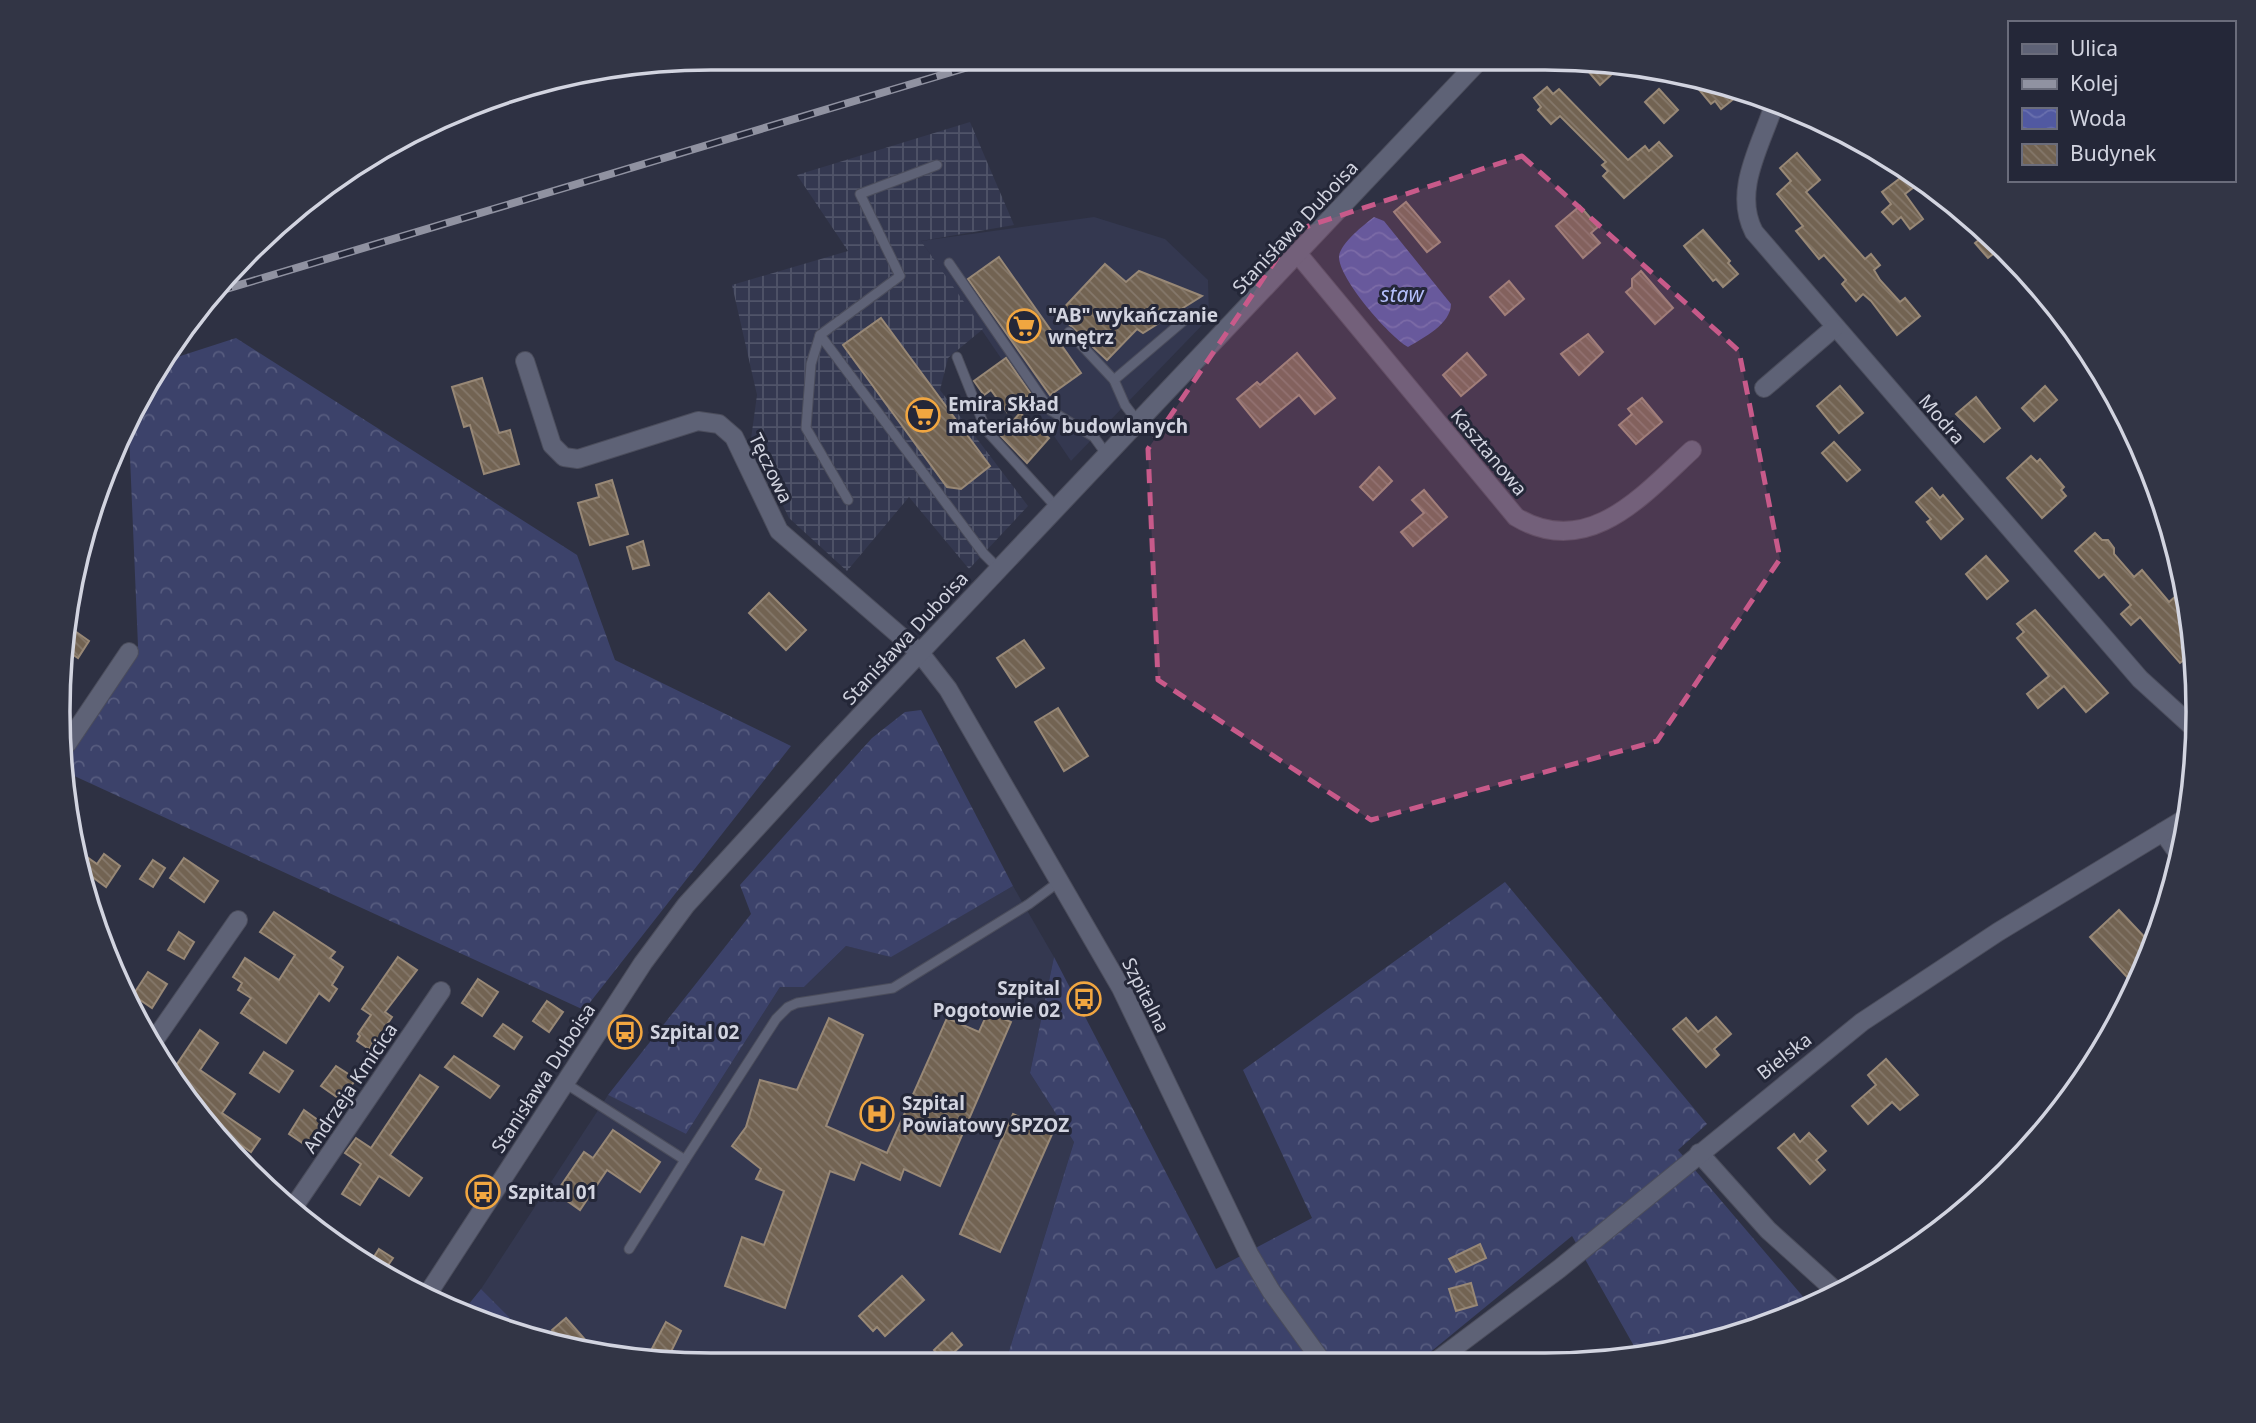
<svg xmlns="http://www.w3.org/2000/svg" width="2256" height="1423" font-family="'Noto Sans',sans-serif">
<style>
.built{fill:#343850}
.industrial{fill:url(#industrial-grid)}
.forest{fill:url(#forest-crowns)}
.water{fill:url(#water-waves)}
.building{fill:url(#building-back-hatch);stroke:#988876;stroke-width:2}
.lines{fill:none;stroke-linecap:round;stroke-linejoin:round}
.service-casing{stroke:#4b4d5c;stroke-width:11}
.minor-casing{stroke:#4b4d5c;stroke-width:20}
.tertiary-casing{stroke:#4b4d5c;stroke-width:20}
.service{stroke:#5e6276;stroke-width:9}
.minor{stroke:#5e6276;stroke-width:18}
.tertiary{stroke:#5e6276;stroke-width:18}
.rail-casing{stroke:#9092a1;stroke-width:8}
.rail{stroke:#242738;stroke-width:5;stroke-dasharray:16;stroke-linecap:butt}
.marked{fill:#c85a8a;fill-opacity:0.2;stroke:#c85a8a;stroke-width:5;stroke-dasharray:14 9;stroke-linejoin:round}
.labels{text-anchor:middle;stroke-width:6;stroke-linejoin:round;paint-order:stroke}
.street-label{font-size:19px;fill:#d2d4e0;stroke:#242738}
.poi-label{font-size:19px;font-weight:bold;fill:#d2d4e0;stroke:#242738;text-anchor:start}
.water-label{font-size:21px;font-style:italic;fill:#b4bffb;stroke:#242738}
.rim{fill:none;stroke:#d2d4e0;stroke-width:3.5}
</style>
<defs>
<pattern id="industrial-grid" width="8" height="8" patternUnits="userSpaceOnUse" patternTransform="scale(1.75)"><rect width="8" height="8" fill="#343850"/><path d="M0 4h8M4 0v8" fill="none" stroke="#505469"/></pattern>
<pattern id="forest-crowns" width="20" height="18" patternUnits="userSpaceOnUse" patternTransform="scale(1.75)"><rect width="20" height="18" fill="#3c426a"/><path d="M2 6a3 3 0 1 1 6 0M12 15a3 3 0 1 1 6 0" fill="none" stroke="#575c7f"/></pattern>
<pattern id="water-waves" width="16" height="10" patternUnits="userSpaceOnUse" patternTransform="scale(1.75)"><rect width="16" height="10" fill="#5159a1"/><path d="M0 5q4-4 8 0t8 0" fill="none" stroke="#6970ae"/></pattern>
<pattern id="building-back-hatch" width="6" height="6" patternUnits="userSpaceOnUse" patternTransform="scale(1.75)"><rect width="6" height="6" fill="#726352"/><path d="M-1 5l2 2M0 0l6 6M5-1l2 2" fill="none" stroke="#85786b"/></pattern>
</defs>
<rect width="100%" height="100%" fill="#2e3143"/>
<!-- built -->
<g class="built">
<path d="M1094,217L1165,239L1208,280L1209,318L1071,461L921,241Z"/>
<path d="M1013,886L1054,957L1030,1073L1074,1142L1006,1361L627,1360L525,1333L481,1289L608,1095L686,1134L780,987H804L846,946L891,956Z"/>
</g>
<!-- industrial -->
<path class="industrial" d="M970,122L1014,225L921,241L983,329L948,358L940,390L1028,506L969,569L909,497L847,571L789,518L751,439L757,395L732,285L848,251L797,175Z"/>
<!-- forest -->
<g class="forest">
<path d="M236,338L577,555L615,660L791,746L584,1010L70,774L67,745L138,646L129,433L168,360Z"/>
<path d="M921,710L1013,886L891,957L846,946L804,987H780L686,1134L608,1095L751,914L740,885L872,738L905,712Z"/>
<path d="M1505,882L1707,1124L1678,1150L1811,1306L1714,1343L1639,1355L1572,1236L1417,1363L1006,1361L1074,1142L1030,1073L1054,957L1216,1269L1312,1218L1243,1070Z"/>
<path d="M481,1289L525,1333L460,1315Z"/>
</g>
<!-- water -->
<path class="water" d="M1374,217L1384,221L1451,304C1451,324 1423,338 1408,347C1389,336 1339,279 1339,257C1340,243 1364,225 1374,217Z"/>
<!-- building -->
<g class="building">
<path d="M1581,63H1601L1611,75L1600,85Z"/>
<path d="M1691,80L1714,86L1741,93L1721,109L1715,101L1711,104Z"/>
<path d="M1547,87L1553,94L1559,89L1628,160L1645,146L1649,151L1659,142L1672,156L1624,198L1603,176L1608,171L1602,165L1606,162L1560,116L1551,124L1538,110L1541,107L1534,98Z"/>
<path d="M1659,89L1678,110L1664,123L1645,102Z"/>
<path d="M1797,153L1820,180L1806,192L1865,259L1871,254L1880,265L1874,270L1880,280L1900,302L1905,298L1920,316L1897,335L1871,301L1863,294L1856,301L1842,284L1846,280L1824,255L1819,259L1796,231L1803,226L1777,194L1791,181L1780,168Z"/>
<path d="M1907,173L1922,181L1905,194L1923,219L1910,229L1901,217L1893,224L1882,212L1891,204L1882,192Z"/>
<path d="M1406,202L1440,242L1427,252L1394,212Z"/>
<path d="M1580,206L1598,227L1591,233L1600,243L1583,258L1556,226Z"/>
<path d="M1703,230L1730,261L1728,263L1738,274L1723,287L1716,279L1713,281L1684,246Z"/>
<path d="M1986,234L2001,248L1988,258L1975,243Z"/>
<path d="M999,257L1081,373L1050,395L968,279Z"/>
<path d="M1105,264L1126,282L1139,271L1202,296L1143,333L1137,329L1107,360L1058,314Z"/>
<path d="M1641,271L1673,308L1655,324L1626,292L1632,287V279Z"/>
<path d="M1509,281L1524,299L1505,315L1490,297Z"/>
<path d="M881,318L990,466L961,489L947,487L843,345Z"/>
<path d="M1588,334L1603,352L1579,375L1561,354Z"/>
<path d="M1297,353L1335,398L1315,414L1299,395L1260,427L1237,399L1257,382L1260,385Z"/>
<path d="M1467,353L1486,375L1461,396L1443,375Z"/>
<path d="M1006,358L1031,394L1007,412L991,390L984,395L974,381Z"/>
<path d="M482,378L499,433L510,430L519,464L484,474L470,425L464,427L452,387Z"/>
<path d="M1840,386L1863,413L1839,433L1817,406Z"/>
<path d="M2045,386L2057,400L2034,421L2022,408Z"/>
<path d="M1976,397L2000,428L1984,442L1956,414Z"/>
<path d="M1642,398L1662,422L1636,444L1619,425L1632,414L1628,409Z"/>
<path d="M1020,413L1049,438L1027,463L1000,435Z"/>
<path d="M1834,442L1860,470L1847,481L1822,453Z"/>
<path d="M2031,456L2037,462L2040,459L2064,487L2061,490L2066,496L2042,518L2007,478Z"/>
<path d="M1379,467L1392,481L1373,500L1360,487Z"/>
<path d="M612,480L628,534L590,545L578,503L599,497L596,485Z"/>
<path d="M1932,488L1940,498L1943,495L1963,519L1941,539L1927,522L1931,519L1916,502Z"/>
<path d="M1424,490L1447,517L1413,546L1401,532L1424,513L1412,500Z"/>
<path d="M2095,533L2102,540H2108L2114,548V554L2134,577L2142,570L2169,602L2184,589L2193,627L2194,652L2180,663L2140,617L2131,625L2121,614L2131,605L2104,574L2099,578L2075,551Z"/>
<path d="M643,541L649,565L633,569L627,547Z"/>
<path d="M1986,556L2008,581L1987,599L1966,574Z"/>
<path d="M769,593L806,630L786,650L749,613Z"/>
<path d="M2035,610L2108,693L2086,712L2064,686L2038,708L2027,694L2049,676L2017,638L2024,632L2017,624Z"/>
<path d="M72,629L89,641L78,658L63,648Z"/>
<path d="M1024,640L1044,668L1016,687L997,658Z"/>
<path d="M1058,708L1088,756L1064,771L1035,722Z"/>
<path d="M77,850L97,864L104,854L120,866L106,887L91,876L83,887Z"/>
<path d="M184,858L218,881L204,902L170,878Z"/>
<path d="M153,860L165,868L153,887L140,879Z"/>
<path d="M2119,910L2152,945L2145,962L2128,978L2090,937Z"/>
<path d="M274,912L335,952L330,958L343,967L332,985L337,989L329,1001L319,993L286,1043L241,1013L251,998L238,990L242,983L233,977L245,958L279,980L295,955L260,932Z"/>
<path d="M179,932L194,942L184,959L168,950Z"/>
<path d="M398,957L417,970L385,1012L392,1017L386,1026L390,1028L377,1047L372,1044L369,1049L357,1041L360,1036L358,1034L371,1015L362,1009Z"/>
<path d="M148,972L167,984L152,1008L133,995Z"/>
<path d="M478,979L498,992L482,1016L462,1003Z"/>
<path d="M547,1001L563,1012L549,1032L533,1021Z"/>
<path d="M988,1012L1011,1022L940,1186L904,1169L900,1180L861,1162L854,1180L830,1171L785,1308L725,1286L742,1237L764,1245L784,1191L756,1179L761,1169L732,1146L746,1127L760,1080L797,1090L829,1018L863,1035L826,1126L887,1153L947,1018L979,1032Z"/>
<path d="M1716,1017L1731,1034L1714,1049L1719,1055L1706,1067L1673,1029L1686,1018L1698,1032Z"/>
<path d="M503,1024L522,1037L514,1049L494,1036Z"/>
<path d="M200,1030L218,1043L200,1070L235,1094L222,1113L260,1139L251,1152L222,1132L169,1076Z"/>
<path d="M264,1052L293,1071L279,1092L250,1073Z"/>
<path d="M454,1056L499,1086L490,1098L445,1067Z"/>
<path d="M1886,1059L1918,1095L1900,1110L1892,1102L1868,1124L1852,1106L1876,1085L1868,1075Z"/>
<path d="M336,1066L356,1079L341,1100L321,1086Z"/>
<path d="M420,1075L438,1087L390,1155L422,1178L409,1196L379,1176L360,1205L342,1194L361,1164L345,1153L356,1138L371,1148Z"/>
<path d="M304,1110L322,1123L307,1146L289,1134Z"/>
<path d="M1013,1114L1053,1132L1000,1252L960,1234Z"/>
<path d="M613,1130L660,1162L640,1192L607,1170L580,1210L556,1193L584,1152L593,1158Z"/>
<path d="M1809,1133L1826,1151L1816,1160L1825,1170L1810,1184L1778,1148L1794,1134L1800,1142Z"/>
<path d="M1480,1244L1486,1258L1456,1272L1449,1259Z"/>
<path d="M379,1249L393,1258L384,1271L370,1263Z"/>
<path d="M902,1276L924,1300L885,1336L877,1327L873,1331L859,1316Z"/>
<path d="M1471,1283L1477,1305L1456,1311L1449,1289Z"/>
<path d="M566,1318L595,1351L564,1343L552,1330Z"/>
<path d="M666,1322L681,1331L667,1360H646Z"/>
<path d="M952,1333L962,1345L944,1361L934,1350Z"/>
</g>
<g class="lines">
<defs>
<g id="service">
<path d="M949,263L1050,410L1094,437L1107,455"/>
<path d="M1069,332L1114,380L1125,405L1138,422"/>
<path d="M820,335L984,554L999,569"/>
<path d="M957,357L986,430L1057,508"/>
<path d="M1114,380L1188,317"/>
<path d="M848,500L806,428L811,364L820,335L900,276L860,194L937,165"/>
<path d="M565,1083L685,1160L776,1019L788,1007L797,1003L893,988L1029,904L1060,881"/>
<path d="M629,1249L685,1160"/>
</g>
<g id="minor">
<path d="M1775,102C1762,144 1732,190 1754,232L2140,679L2196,730"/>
<path d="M1298,254L1516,517C1588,560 1643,495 1692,450"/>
<path d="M525,361L552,445L564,457L578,459L698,421L719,424L734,437L779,531L920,653L948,689L1121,988L1249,1254L1271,1291L1323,1363"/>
<path d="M1764,388L1834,328"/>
<path d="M67,744L129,652"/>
<path d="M2163,832L2180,856"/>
<path d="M153,1042L238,920"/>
<path d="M1699,1153L1768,1230L1839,1294"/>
<path d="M293,1208L441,991"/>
<path d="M1434,1363L1559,1269L1862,1022L1998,932L2186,818"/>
</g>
<path id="tertiary" d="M427,1295L643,963L686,905L826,752L1478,62"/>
</defs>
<!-- service casing -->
<use href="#service" class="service-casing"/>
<!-- minor casing -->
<use href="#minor" class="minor-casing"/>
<!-- tertiary casing -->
<use href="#tertiary" class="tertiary-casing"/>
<!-- service -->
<use href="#service" class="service"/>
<!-- minor -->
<use href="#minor" class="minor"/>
<!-- tertiary -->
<use href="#tertiary" class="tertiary"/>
<defs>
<path id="rail" d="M216,292L995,59"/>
</defs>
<!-- rail casing -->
<use href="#rail" class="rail-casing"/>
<!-- rail -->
<use href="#rail" class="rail"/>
</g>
<!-- marked area -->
<path class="marked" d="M1522,156L1739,351L1780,559L1657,741L1371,820L1158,680L1148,449L1296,230Z"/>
<!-- icons -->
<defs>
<symbol id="supermarket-ring" viewBox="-11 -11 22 22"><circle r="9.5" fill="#242738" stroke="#f1a640" stroke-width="1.5"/><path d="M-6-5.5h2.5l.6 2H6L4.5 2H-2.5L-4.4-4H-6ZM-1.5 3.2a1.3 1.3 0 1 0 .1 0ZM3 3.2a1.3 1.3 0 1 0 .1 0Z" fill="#f1a640"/></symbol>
<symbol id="bus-ring" viewBox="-11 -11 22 22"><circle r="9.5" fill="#242738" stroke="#f1a640" stroke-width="1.5"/><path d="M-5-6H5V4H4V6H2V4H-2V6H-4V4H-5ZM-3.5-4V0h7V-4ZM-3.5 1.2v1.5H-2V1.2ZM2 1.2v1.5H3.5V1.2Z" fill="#f1a640"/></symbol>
<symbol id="hospital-ring" viewBox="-11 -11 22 22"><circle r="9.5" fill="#242738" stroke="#f1a640" stroke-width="1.5"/><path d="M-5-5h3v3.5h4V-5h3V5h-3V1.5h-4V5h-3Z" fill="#f1a640"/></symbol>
</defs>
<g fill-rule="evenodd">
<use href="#supermarket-ring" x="1005" y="307" width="38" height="38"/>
<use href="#supermarket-ring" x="904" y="396" width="38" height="38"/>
<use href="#bus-ring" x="1065" y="980" width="38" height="38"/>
<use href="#bus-ring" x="606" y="1013" width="38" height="38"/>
<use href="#hospital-ring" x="858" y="1095" width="38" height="38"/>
<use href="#bus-ring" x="464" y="1173" width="38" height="38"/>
</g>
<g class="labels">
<!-- street labels -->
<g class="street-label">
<text transform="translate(1295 227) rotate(-47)" y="7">Stanisława Duboisa</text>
<text transform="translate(1942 419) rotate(49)" y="7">Modra</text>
<text transform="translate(1489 452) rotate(50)" y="7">Kasztanowa</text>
<text transform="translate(771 468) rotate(64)" y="7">Tęczowa</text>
<text transform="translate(905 638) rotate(-47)" y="7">Stanisława Duboisa</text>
<text transform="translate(1146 995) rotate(63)" y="7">Szpitalna</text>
<text transform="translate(1784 1056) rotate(-38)" y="7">Bielska</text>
<text transform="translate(543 1078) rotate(-57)" y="7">Stanisława Duboisa</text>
<text transform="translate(350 1088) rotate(-56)" y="7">Andrzeja Kmicica</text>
</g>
<!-- poi labels -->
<g class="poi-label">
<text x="1048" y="322">"AB" wykańczanie<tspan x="1048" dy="22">wnętrz</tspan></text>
<text x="948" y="411">Emira Skład<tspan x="948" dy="22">materiałów budowlanych</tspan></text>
<text x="1060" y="995" text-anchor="end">Szpital<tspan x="1060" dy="22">Pogotowie 02</tspan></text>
<text x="650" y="1039">Szpital 02</text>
<text x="902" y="1110">Szpital<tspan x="902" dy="22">Powiatowy SPZOZ</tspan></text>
<text x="508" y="1199">Szpital 01</text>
</g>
<!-- water labels -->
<g class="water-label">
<text x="1402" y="302">staw</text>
</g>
</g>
<!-- crop -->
<path d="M0 0H2256V1423H0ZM711 70H1545A641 641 0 0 1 2186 711V712A641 641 0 0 1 1545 1353H711A641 641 0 0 1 70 712V711A641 641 0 0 1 711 70Z" fill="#323545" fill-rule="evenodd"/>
<path class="rim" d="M711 70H1545A641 641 0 0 1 2186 711V712A641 641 0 0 1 1545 1353H711A641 641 0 0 1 70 712V711A641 641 0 0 1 711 70Z"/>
<!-- legend -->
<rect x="2008" y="21" width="228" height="161" fill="#242738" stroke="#6a6c7b" stroke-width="2"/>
<rect x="2022" y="44" width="35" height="10" fill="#5e6276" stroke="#6a6c7b" stroke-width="2"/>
<text x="2070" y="56" font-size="21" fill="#d2d4e0">Ulica</text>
<rect x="2022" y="79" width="35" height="10" fill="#9092a1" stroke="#6a6c7b" stroke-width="2"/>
<text x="2070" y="91" font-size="21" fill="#d2d4e0">Kolej</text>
<rect x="2022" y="108" width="35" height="21" fill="url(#water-waves)" stroke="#6a6c7b" stroke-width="2"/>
<text x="2070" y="126" font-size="21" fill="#d2d4e0">Woda</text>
<rect x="2022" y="144" width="35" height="21" fill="url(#building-back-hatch)" stroke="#6a6c7b" stroke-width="2"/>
<text x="2070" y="161" font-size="21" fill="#d2d4e0">Budynek</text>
</svg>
